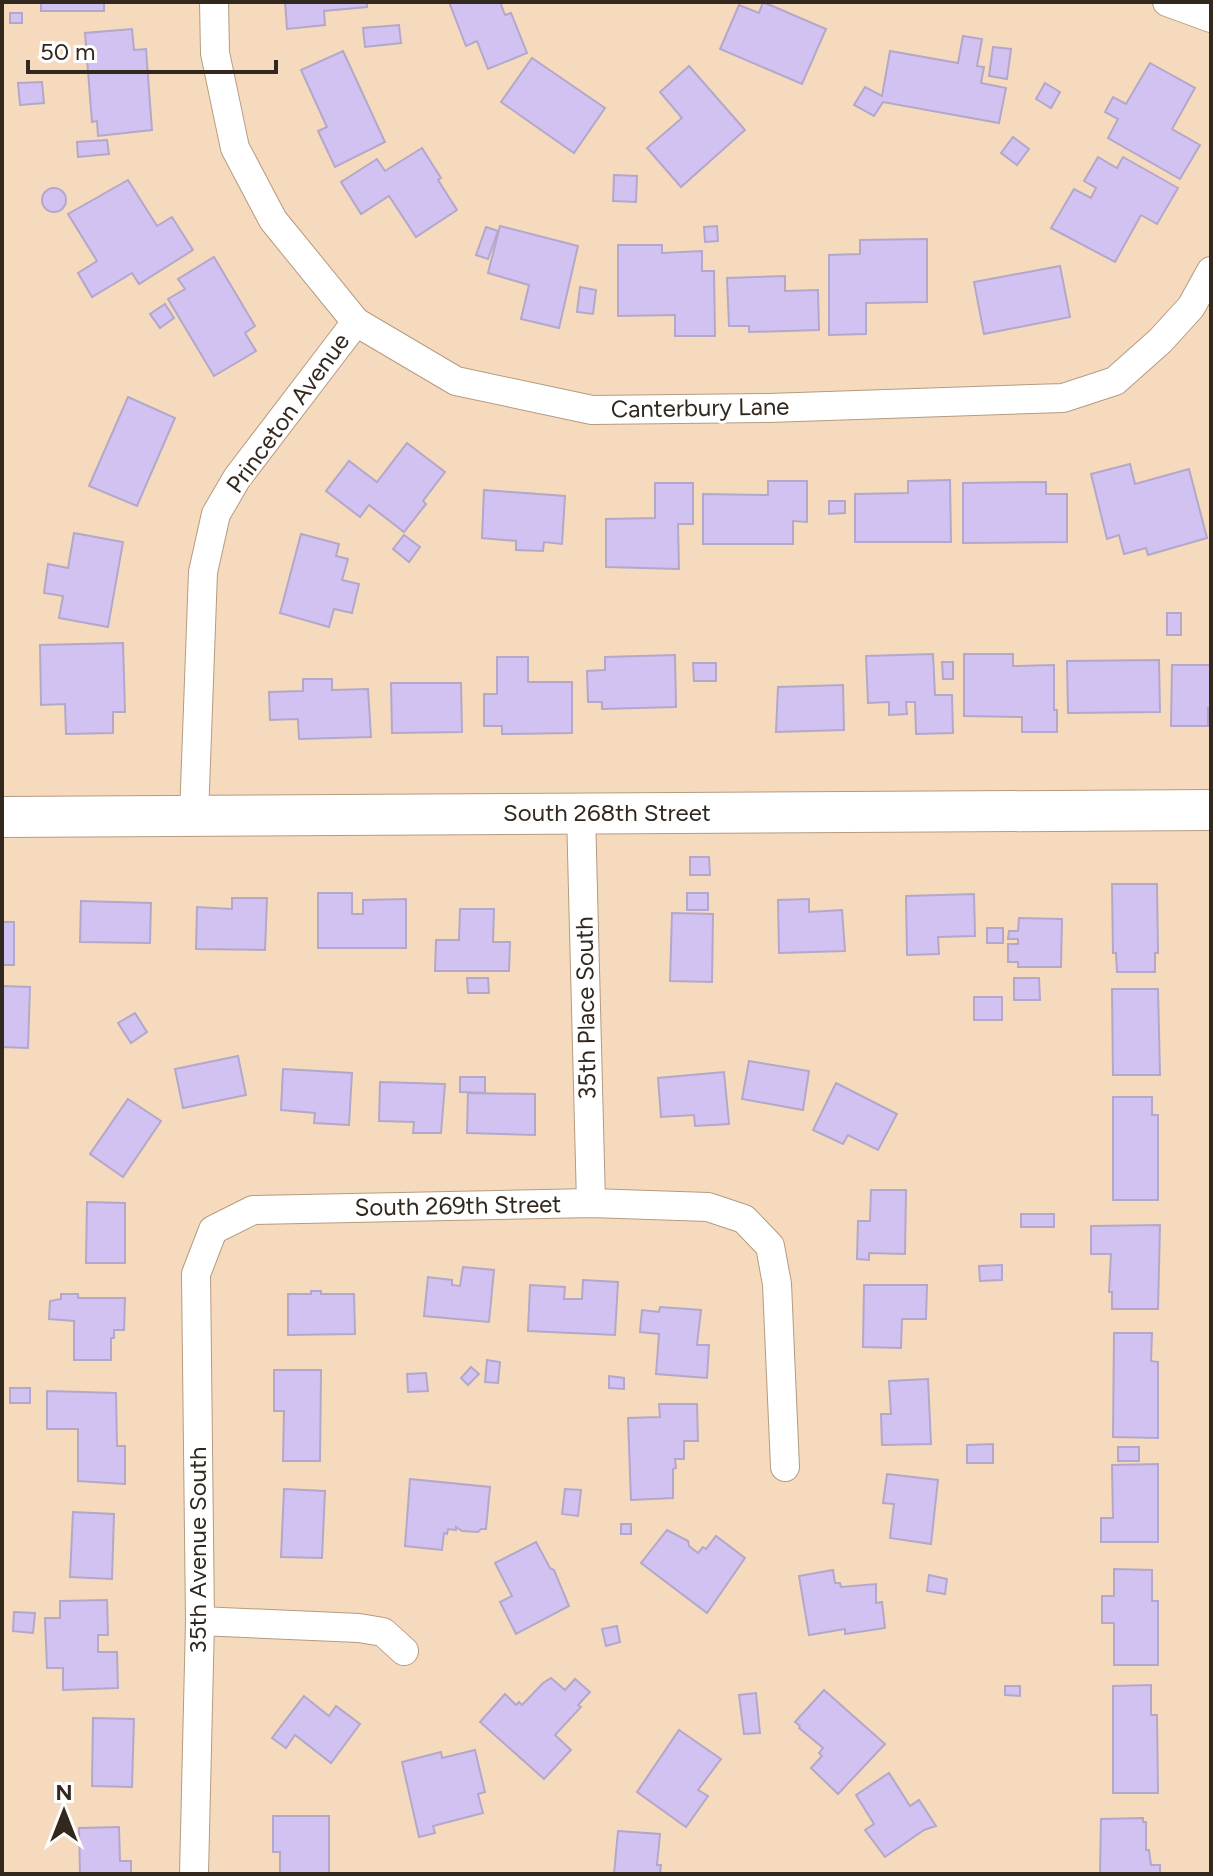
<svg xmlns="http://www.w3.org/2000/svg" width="1213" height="1876" font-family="Figtree,sans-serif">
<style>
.building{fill:#d2c2f2;stroke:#b3a8c9;stroke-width:2}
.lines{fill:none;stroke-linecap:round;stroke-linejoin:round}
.street-casing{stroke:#b59b80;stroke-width:30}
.secondary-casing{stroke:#b59b80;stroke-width:42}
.street{stroke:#fff;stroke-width:28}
.secondary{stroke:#fff;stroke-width:40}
.labels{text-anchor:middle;stroke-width:6;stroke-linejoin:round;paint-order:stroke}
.street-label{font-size:24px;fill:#32281d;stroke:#fff}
</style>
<rect width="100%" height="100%" fill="#f6dabe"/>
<!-- building -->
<g class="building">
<rect x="41" y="2" width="63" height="9"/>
<path d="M285,2H367V7L324,11L325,25L287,29Z"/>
<path d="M449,2H500L505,15L511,13L527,53L488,69L477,41L466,46Z"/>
<path d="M763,2L826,29L802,84L720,49L739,5L759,13Z"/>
<rect x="10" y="13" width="12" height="10"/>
<path d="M399,25L401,43L365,47L363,28Z"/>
<path d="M132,29L134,50L146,49L152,130L98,136L97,121L92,122L85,33Z"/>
<path d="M963,36L982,39L977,66L984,67L981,83L1006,88L999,123L883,102L874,116L854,105L865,87L882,96L890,51L958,63Z"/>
<path d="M993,47L1011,49L1007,79L989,76Z"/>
<path d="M343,51L385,142L335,167L318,131L327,127L301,70Z"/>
<path d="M532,58L605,108L574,153L501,102Z"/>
<path d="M1150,63L1195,88L1172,129L1200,145L1180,179L1108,138L1118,119L1105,112L1113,97L1126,104Z"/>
<path d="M689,66L745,130L681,187L647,148L682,118L660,92Z"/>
<path d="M42,82L44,103L20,105L18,83Z"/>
<path d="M1045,83L1060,92L1051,108L1036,99Z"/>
<path d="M1013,137L1029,149L1017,165L1001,153Z"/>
<path d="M107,140L109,154L78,157L77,142Z"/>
<path d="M422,148L441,178L438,180L457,210L416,237L389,196L361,214L341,182L377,159L385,171Z"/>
<path d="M1098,157L1117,168L1123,157L1178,188L1157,224L1141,215L1115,262L1051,228L1074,189L1091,198L1096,188L1084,181Z"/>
<path d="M614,175L637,176L636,202L613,201Z"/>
<path d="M128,180L157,226L172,217L193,250L139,284L132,273L92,297L78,273L97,261L68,214Z"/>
<circle cx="54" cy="200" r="12"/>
<path d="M500,226L578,246L559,328L521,319L529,285L488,273Z"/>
<path d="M717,226L718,241L705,242L704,227Z"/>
<path d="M486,227L498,231L488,259L476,255Z"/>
<path d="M927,239V302L866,303V334L829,335V255L860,254V240Z"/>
<path d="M618,245H662V253L702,251V271H714L715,336H675V315L618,316Z"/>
<path d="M214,257L255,326L245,333L256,351L214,376L168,299L185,289L178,279Z"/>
<path d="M1060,266L1070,317L984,334L974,282Z"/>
<path d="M785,276V291L818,290L819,330L749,332V326H729L727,278Z"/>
<path d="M580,287L596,290L593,314L577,312Z"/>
<path d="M165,304L174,318L160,328L150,314Z"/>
<path d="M128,397L175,418L137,506L89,486Z"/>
<path d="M407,443L445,472L423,501L426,504L404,532L369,505L360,517L326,491L349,461L377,482Z"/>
<path d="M1130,464L1135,484L1189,469L1207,538L1148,555L1146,548L1124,554L1119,535L1107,539L1091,474Z"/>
<path d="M950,480L951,542H855V494L908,493V481Z"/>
<path d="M768,481H807V522L793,521V544H703V494L768,495Z"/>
<path d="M1046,482V494H1067V542L963,543V483Z"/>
<path d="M655,483H693V524H678L679,569L606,567V519L655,518Z"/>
<path d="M484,490L565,496L562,544L544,542L543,551L516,550V541L482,538Z"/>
<path d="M829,501H845V513L829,514Z"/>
<path d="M74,533L123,542L108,627L59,618L63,596L44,593L48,564L68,568Z"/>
<path d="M301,534L339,544L336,556L348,559L342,580L359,584L352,613L334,609L329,627L280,613Z"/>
<path d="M404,535L420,547L409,562L393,549Z"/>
<rect x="1167" y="613" width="14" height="22"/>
<path d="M123,643L125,712H113V733L66,734L65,704L41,705L40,645Z"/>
<path d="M933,654L935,695H952L953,733L916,734L915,702H906L907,714L889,715V702L868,703L866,656Z"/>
<path d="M964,654H1013V666L1054,665V710H1057V732H1022V717L964,716Z"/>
<path d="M675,655L676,707L602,709V702H588L587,671L605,670V657Z"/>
<path d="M497,657H528V682H572V733L502,734V726H484V694H497Z"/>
<path d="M1159,660L1160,712L1068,713L1067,661Z"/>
<path d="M942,662H953V679H943Z"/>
<path d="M693,663H716V681H694Z"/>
<path d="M1172,665H1211V708H1208V726H1171Z"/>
<path d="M303,679H332V690L368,689L371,737L299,739L298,719L270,720L269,692L303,691Z"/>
<path d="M391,683H461L462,732L392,733Z"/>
<path d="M843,685L844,730L776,732L778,687Z"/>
<path d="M690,857H709L710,875H690Z"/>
<path d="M1112,884H1157L1158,953H1155V972H1117L1116,953H1113Z"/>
<path d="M318,893H352V914H363V900L406,899V948H318Z"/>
<rect x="687" y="893" width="21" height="17"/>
<path d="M974,894L975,936L938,937L939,954L907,955L906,896Z"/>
<path d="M232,898H267L265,950L196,949L197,907L232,909Z"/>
<path d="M809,899V912L842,910L845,951L779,953L778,900Z"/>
<path d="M81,901L151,903L150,943L80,942Z"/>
<path d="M460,909H494L493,942H510L509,971H435L436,940H459Z"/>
<path d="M672,913L713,914L712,982L670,981Z"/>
<path d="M1019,918L1062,919L1061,967H1018V962H1008V944H1018V939H1008L1009,931H1018Z"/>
<rect x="2" y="922" width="12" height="43"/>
<rect x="987" y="928" width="16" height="15"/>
<path d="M467,978H488L489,993H468Z"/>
<path d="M1014,978H1039L1040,1000H1014Z"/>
<path d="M2,986L30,987L28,1048L2,1047Z"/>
<path d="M1112,989H1158L1160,1075H1113Z"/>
<rect x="974" y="997" width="28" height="23"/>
<path d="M135,1013L147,1032L131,1043L118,1023Z"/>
<path d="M238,1056L246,1095L183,1108L175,1069Z"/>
<path d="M749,1061L809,1071L803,1110L742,1099Z"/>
<path d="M283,1069L352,1073L349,1125L314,1123L315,1113L281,1110Z"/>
<path d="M724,1072L729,1124L695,1126L694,1115L661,1117L658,1078Z"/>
<path d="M460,1077H485V1093L460,1092Z"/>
<path d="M380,1082L445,1084L441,1133H413L414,1122L379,1121Z"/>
<path d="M836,1083L897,1114L878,1150L848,1135L843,1144L813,1130Z"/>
<path d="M468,1093L535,1094V1135L467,1133Z"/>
<path d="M1113,1097H1152V1115H1158V1200H1113Z"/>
<path d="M128,1099L161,1121L123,1177L90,1154Z"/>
<path d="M871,1190H906L905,1254L869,1253V1260L857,1259L858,1221H870Z"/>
<path d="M87,1202L125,1203V1263H86Z"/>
<rect x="1021" y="1214" width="33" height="13"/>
<path d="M1160,1225L1158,1309H1112V1292H1109L1111,1254H1091V1226Z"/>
<path d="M1002,1265V1280L980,1281L979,1266Z"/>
<path d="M463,1267L494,1270L489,1322L424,1316L428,1277L452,1280V1285L460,1286Z"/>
<path d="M583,1280L618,1282L615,1335L528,1331L530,1285L565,1287L564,1299H582Z"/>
<path d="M864,1285H927L926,1319H902L901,1348L863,1347Z"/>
<path d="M311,1291H321V1294H354L355,1334L288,1335V1294H311Z"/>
<path d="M61,1294H78V1298H125L124,1330H114V1338H111V1360H74V1321L49,1319L50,1301L61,1299Z"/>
<path d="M660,1307L701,1310L697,1345H709L707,1378L656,1374L659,1334L640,1332L642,1310L659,1312Z"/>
<path d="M1114,1333H1152L1151,1361L1158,1362V1438L1113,1437Z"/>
<path d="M487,1360L500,1362L498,1383L485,1382Z"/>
<path d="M471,1367L479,1374L468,1385L461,1378Z"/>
<path d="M274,1370H321L320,1461H283L284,1411H274Z"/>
<path d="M426,1373L428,1391L408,1392L407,1374Z"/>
<path d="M609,1376L624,1378V1389L609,1388Z"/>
<path d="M928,1379L931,1444L882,1445L881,1414H891L889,1381Z"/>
<rect x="10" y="1388" width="20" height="15"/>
<path d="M47,1391L116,1393L117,1446H125V1484L78,1481V1429H47Z"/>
<path d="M659,1404H697L698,1441H684V1459H675L676,1468L673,1469V1498L631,1500L628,1418L660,1417Z"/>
<path d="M993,1444V1463H967V1445Z"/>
<rect x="1118" y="1447" width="21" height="14"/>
<path d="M1158,1464V1542H1101V1518H1113L1112,1465Z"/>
<path d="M887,1474L938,1480L931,1544L890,1538L894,1504L883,1503Z"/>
<path d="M410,1479L490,1487L486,1529H481L478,1532L462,1531L456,1527V1530L448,1529L447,1534L444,1533L442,1550L405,1546Z"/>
<path d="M284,1489L325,1491L322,1558L281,1557Z"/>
<path d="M565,1489L581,1490L578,1516L562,1514Z"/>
<path d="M73,1512L114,1514L112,1579L70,1577Z"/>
<rect x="621" y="1524" width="10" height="10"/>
<path d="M667,1530L688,1541L689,1546L698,1553L703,1547L706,1549L716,1536L745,1558L707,1613L641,1563Z"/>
<path d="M536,1542L550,1568L554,1570L569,1606L516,1634L500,1602L512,1596L495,1563Z"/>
<path d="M1114,1569L1152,1570V1601H1158V1665H1114V1623H1102V1596H1114Z"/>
<path d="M833,1570L835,1583H840L841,1587L876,1584V1603L882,1602L885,1628L845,1634V1629L809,1635L799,1576Z"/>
<path d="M929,1575L947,1579L945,1594L927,1591Z"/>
<path d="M107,1600L108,1635H98V1652H117L118,1688L63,1690V1668H47L45,1618H60V1601Z"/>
<path d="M14,1612L35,1613L33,1633L13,1631Z"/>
<path d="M617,1626L620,1642L606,1646L602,1629Z"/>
<path d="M551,1678L565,1690L575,1679L590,1692L578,1705L581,1707L555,1735L571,1750L544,1779L480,1722L505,1694L516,1705L519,1702L522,1705L543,1683Z"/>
<path d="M1151,1685V1715H1157L1158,1793H1113V1686Z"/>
<path d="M1005,1686H1020V1696L1005,1695Z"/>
<path d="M824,1690L885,1744L838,1794L811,1768L822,1756L819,1753L823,1748L799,1728L800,1726L795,1722Z"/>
<path d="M756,1693L760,1733L744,1734L739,1695Z"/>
<path d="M304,1696L329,1716L336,1706L360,1724L331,1763L295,1735L286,1748L272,1738Z"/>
<path d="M93,1718L134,1719L132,1787L92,1786Z"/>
<path d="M679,1730L721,1759L698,1790L708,1796L686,1827L637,1792Z"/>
<path d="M475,1750L485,1792L478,1794L483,1813L433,1826L435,1833L419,1837L402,1762L441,1752L442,1758Z"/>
<path d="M889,1773L910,1806L919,1800L936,1826L924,1830L885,1857L865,1830L874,1824L856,1795Z"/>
<path d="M273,1816H329V1874H280V1852H273Z"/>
<path d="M1143,1818V1822H1146V1850H1149L1151,1865H1160V1874H1100L1101,1819Z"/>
<path d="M119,1827L120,1861H131V1874H80L79,1828Z"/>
<path d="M618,1831L660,1834L657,1865H661L660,1872L664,1874H614Z"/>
</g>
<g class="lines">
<defs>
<g id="street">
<path d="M214,2L215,53L235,148L273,220L356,322L456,381L592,410L769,408L1063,398L1115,381L1160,341L1191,307L1211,271"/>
<path d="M1167,2L1211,18"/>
<path d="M581,813L591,1203"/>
<path d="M194,816L203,572L216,514L237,478L356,322"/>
<path d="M200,1621L359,1628L383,1632L404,1651"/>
<path d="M194,1874L200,1621L196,1274L213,1230L253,1210L591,1203L708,1207L744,1219L770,1246L777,1284L785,1467"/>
</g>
<path id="secondary" d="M2,817L1211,810"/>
</defs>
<!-- street casing -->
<use href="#street" class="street-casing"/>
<!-- secondary casing -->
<use href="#secondary" class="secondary-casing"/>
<!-- street -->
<use href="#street" class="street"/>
<!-- secondary -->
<use href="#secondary" class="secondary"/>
</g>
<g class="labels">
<!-- street labels -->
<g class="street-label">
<text transform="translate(700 408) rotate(-1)" y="8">Canterbury Lane</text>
<text transform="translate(288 413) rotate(-54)" y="8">Princeton Avenue</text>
<text x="607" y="821">South 268th Street</text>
<text transform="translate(586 1008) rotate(-91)" y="8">35th Place South</text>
<text transform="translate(458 1206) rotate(-1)" y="8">South 269th Street</text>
<text transform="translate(198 1550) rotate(-90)" y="8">35th Avenue South</text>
</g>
</g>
<!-- border -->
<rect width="1213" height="1876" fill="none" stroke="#32281d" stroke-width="8"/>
<!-- north arrow -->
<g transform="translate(64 1812)" stroke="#ffffff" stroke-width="6" paint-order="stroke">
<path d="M0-6L14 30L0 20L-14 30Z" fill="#32281d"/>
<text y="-12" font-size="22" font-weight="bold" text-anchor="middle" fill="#32281d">N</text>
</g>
<!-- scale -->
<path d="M28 60v12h248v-12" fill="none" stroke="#32281d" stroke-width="4"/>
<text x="40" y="60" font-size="24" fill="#32281d" stroke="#ffffff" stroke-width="6" paint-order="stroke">50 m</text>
</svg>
